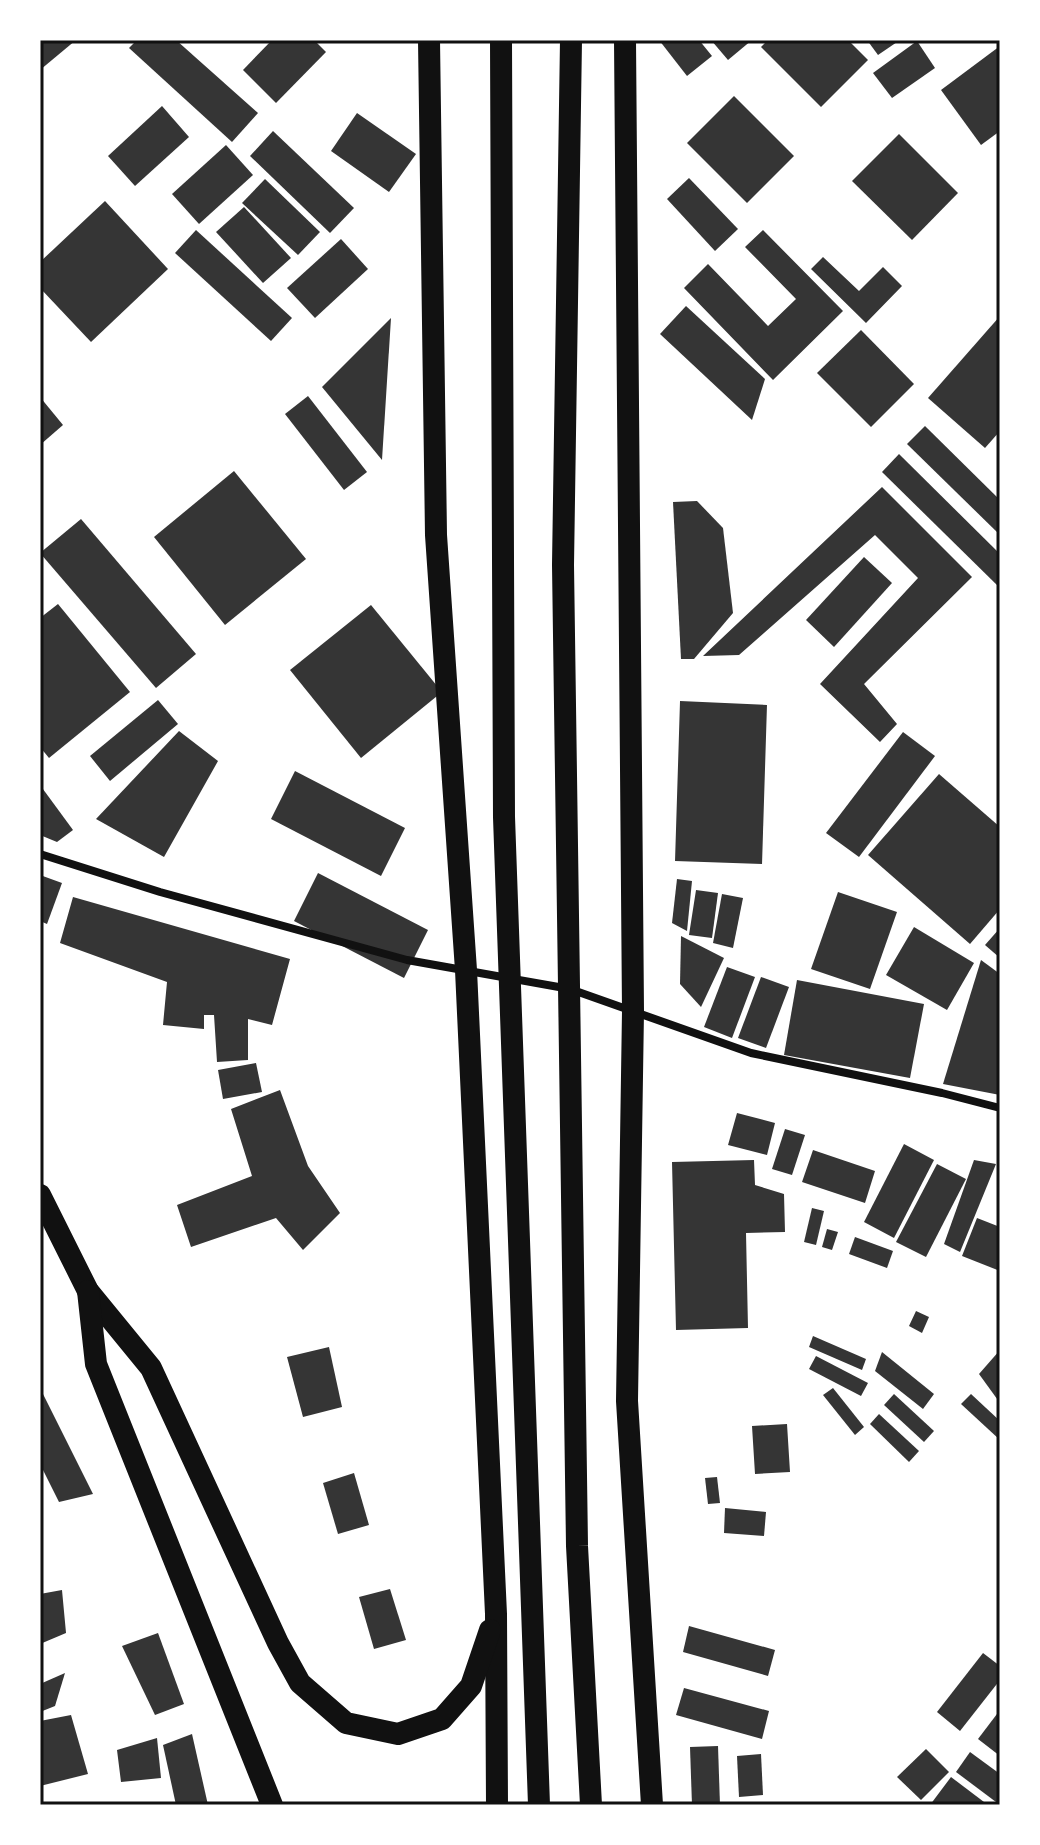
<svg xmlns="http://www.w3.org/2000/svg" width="1040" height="1845" font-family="Ubuntu,sans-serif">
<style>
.building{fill:#353535}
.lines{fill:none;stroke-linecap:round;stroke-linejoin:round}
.minor{stroke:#111;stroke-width:8}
.trunk{stroke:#111;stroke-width:22}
.neatline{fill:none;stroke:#111;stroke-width:3}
</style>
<rect width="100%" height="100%" fill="#fff"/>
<!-- building -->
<g class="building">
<path d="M40,40H76L40,70Z"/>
<path d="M137,40H176L258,113L232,142L129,48Z"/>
<path d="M272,40H314L326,52L276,103L243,70Z"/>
<path d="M659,40H699L712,56L687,76Z"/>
<path d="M711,40H752L728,60Z"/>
<path d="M768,40H848L868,60L821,107L761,47Z"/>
<path d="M867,40H900L878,55Z"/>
<path d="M917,41L935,68L892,98L873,73Z"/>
<path d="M1000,46V131L981,145L941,90Z"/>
<path d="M734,96L794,156L747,203L687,143Z"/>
<path d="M162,106L189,137L135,186L108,156Z"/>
<path d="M357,113L416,154L389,192L331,151Z"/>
<path d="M273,131L354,208L330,233L250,156Z"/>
<path d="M899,134L958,193L912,240L852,181Z"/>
<path d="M226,145L253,175L199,224L172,194Z"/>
<path d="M689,178L738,229L715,251L667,199Z"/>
<path d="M265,179L320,232L298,255L242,203Z"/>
<path d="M105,201L168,269L91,342L40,288V262Z"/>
<path d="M244,207L291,258L263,283L216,232Z"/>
<path d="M196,230L292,318L271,341L175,253Z"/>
<path d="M763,230L843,311L773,380L684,288L708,264L768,326L796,299L745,247Z"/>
<path d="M341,239L368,269L315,318L287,288Z"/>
<path d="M823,257L859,291L883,267L902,286L866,323L811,269Z"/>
<path d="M686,306L765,379L752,420L660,334Z"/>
<path d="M1000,316V431L985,448L928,398Z"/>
<path d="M391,318L382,460L322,387Z"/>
<path d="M861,330L914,384L871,427L817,373Z"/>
<path d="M308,396L367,472L344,490L285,414Z"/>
<path d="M40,397L63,425L40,445Z"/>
<path d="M925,426L1000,500V535L907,444Z"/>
<path d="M899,454L1000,554V588L882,472Z"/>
<path d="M234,471L306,559L225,625L154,537Z"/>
<path d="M882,487L972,577L864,684L897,724L880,742L820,684L918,578L875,535L739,655L703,656Z"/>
<path d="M697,501L723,528L733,613L694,659H681L673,502Z"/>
<path d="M81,519L196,654L156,688L40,553Z"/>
<path d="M864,557L892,583L834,647L806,620Z"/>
<path d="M58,604L130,692L49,758L40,747V618Z"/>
<path d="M371,605L442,692L361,758L290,670Z"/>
<path d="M158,700L178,724L110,781L90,756Z"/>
<path d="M680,701L767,705L762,864L675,861Z"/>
<path d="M179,731L218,761L164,857L96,819Z"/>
<path d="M903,732L935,756L859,857L826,833Z"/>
<path d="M295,771L405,828L381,876L271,819Z"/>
<path d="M939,774L1000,827V909L970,944L868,855Z"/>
<path d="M40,785L73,830L57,842L40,835Z"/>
<path d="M318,873L428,930L404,978L294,921Z"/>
<path d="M40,875L62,883L47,924L40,921Z"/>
<path d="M677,879L692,881L687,931L672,923Z"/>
<path d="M696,890L718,893L712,938L689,935Z"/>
<path d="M838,892L897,912L870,989L811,969Z"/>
<path d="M722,894L743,898L733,948L713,943Z"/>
<path d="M73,897L290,959L272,1025L248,1019V1060L217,1062L214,1015H204V1029L163,1025L167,982L60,943Z"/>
<path d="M914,927L974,963L947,1010L886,975Z"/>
<path d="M1000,928V958L985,945Z"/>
<path d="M681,936L724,958L701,1007L680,984Z"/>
<path d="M981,960L1000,974V1095L943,1084Z"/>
<path d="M727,967L755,977L732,1038L704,1027Z"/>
<path d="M761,977L789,987L766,1048L738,1038Z"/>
<path d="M797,980L924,1004L910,1078L784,1055Z"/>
<path d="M256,1063L262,1092L223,1099L218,1070Z"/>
<path d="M280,1090L308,1166L340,1213L303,1250L276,1218L191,1247L177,1205L252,1176L231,1109Z"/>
<path d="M737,1113L775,1123L767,1155L728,1145Z"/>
<path d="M785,1129L805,1135L792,1175L772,1169Z"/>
<path d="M904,1144L934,1160L894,1238L864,1222Z"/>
<path d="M813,1150L875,1171L865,1203L802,1182Z"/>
<path d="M754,1160L755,1185L784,1194L785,1232L746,1233L748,1328L676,1330L672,1162Z"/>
<path d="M974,1160L996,1164L960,1252L944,1244Z"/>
<path d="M937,1164L966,1179L926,1257L896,1242Z"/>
<path d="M812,1208L824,1211L816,1245L804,1242Z"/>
<path d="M977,1218L1000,1227V1271L962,1256Z"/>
<path d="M827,1229L838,1232L832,1250L822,1247Z"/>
<path d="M855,1237L893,1251L887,1268L849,1254Z"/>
<path d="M916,1311L929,1317L922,1333L909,1326Z"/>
<path d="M813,1336L866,1359L862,1370L809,1347Z"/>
<path d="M329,1347L342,1407L303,1417L287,1357Z"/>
<path d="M1000,1350V1403L979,1374Z"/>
<path d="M882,1352L934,1394L923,1409L875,1371Z"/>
<path d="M816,1356L868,1383L861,1396L809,1369Z"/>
<path d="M40,1388L93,1494L59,1502L40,1464Z"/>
<path d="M833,1388L864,1427L855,1435L823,1395Z"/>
<path d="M894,1394L934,1431L924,1442L884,1405Z"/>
<path d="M971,1394L1000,1421V1440L961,1404Z"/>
<path d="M879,1414L919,1451L909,1462L870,1424Z"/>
<path d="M787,1424L790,1472L755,1474L752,1426Z"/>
<path d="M354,1473L369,1525L338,1534L323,1483Z"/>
<path d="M717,1477L720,1503L708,1504L705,1478Z"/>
<path d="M725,1508L766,1512L764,1536L724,1533Z"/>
<path d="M390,1589L406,1640L374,1649L359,1597Z"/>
<path d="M62,1590L66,1633L40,1644V1594Z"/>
<path d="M689,1626L775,1650L768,1676L683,1652Z"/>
<path d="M158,1633L184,1704L155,1715L122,1646Z"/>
<path d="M983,1653L1000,1666V1680L960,1731L937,1712Z"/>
<path d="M65,1673L55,1706L40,1712V1684Z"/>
<path d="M684,1688L769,1711L762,1739L676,1715Z"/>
<path d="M1000,1710V1756L978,1739Z"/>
<path d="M71,1715L88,1774L40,1786V1721Z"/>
<path d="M192,1734L208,1805H176L163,1745Z"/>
<path d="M157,1738L161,1778L121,1782L117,1750Z"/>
<path d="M718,1746L720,1805H692L690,1747Z"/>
<path d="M926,1749L949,1772L921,1800L897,1777Z"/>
<path d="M970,1752L1000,1774V1805L956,1772Z"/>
<path d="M761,1754L763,1795L739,1797L737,1756Z"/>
<path d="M951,1777L988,1805H930Z"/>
</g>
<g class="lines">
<!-- minor -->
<path class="minor" d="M40,854L160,892L407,960L570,989L751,1053L942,1093L1000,1108"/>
<!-- trunk -->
<g class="trunk">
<path d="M429,40L436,535L466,970L496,1614L497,1805"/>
<path d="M501,40L504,817L539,1805"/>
<path d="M571,40L563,565L577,1546L591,1805"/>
<path d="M625,40L633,1011L627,1401L652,1805"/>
<path d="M40,1195L88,1291L151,1368L278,1643L300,1683L346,1723L398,1734L442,1719L471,1686L490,1630"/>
<path d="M88,1291L96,1364L272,1805"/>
</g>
</g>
<!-- border -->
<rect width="1040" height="1845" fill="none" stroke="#ffffff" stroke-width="84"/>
<rect x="42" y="42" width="956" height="1761" class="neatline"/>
</svg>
